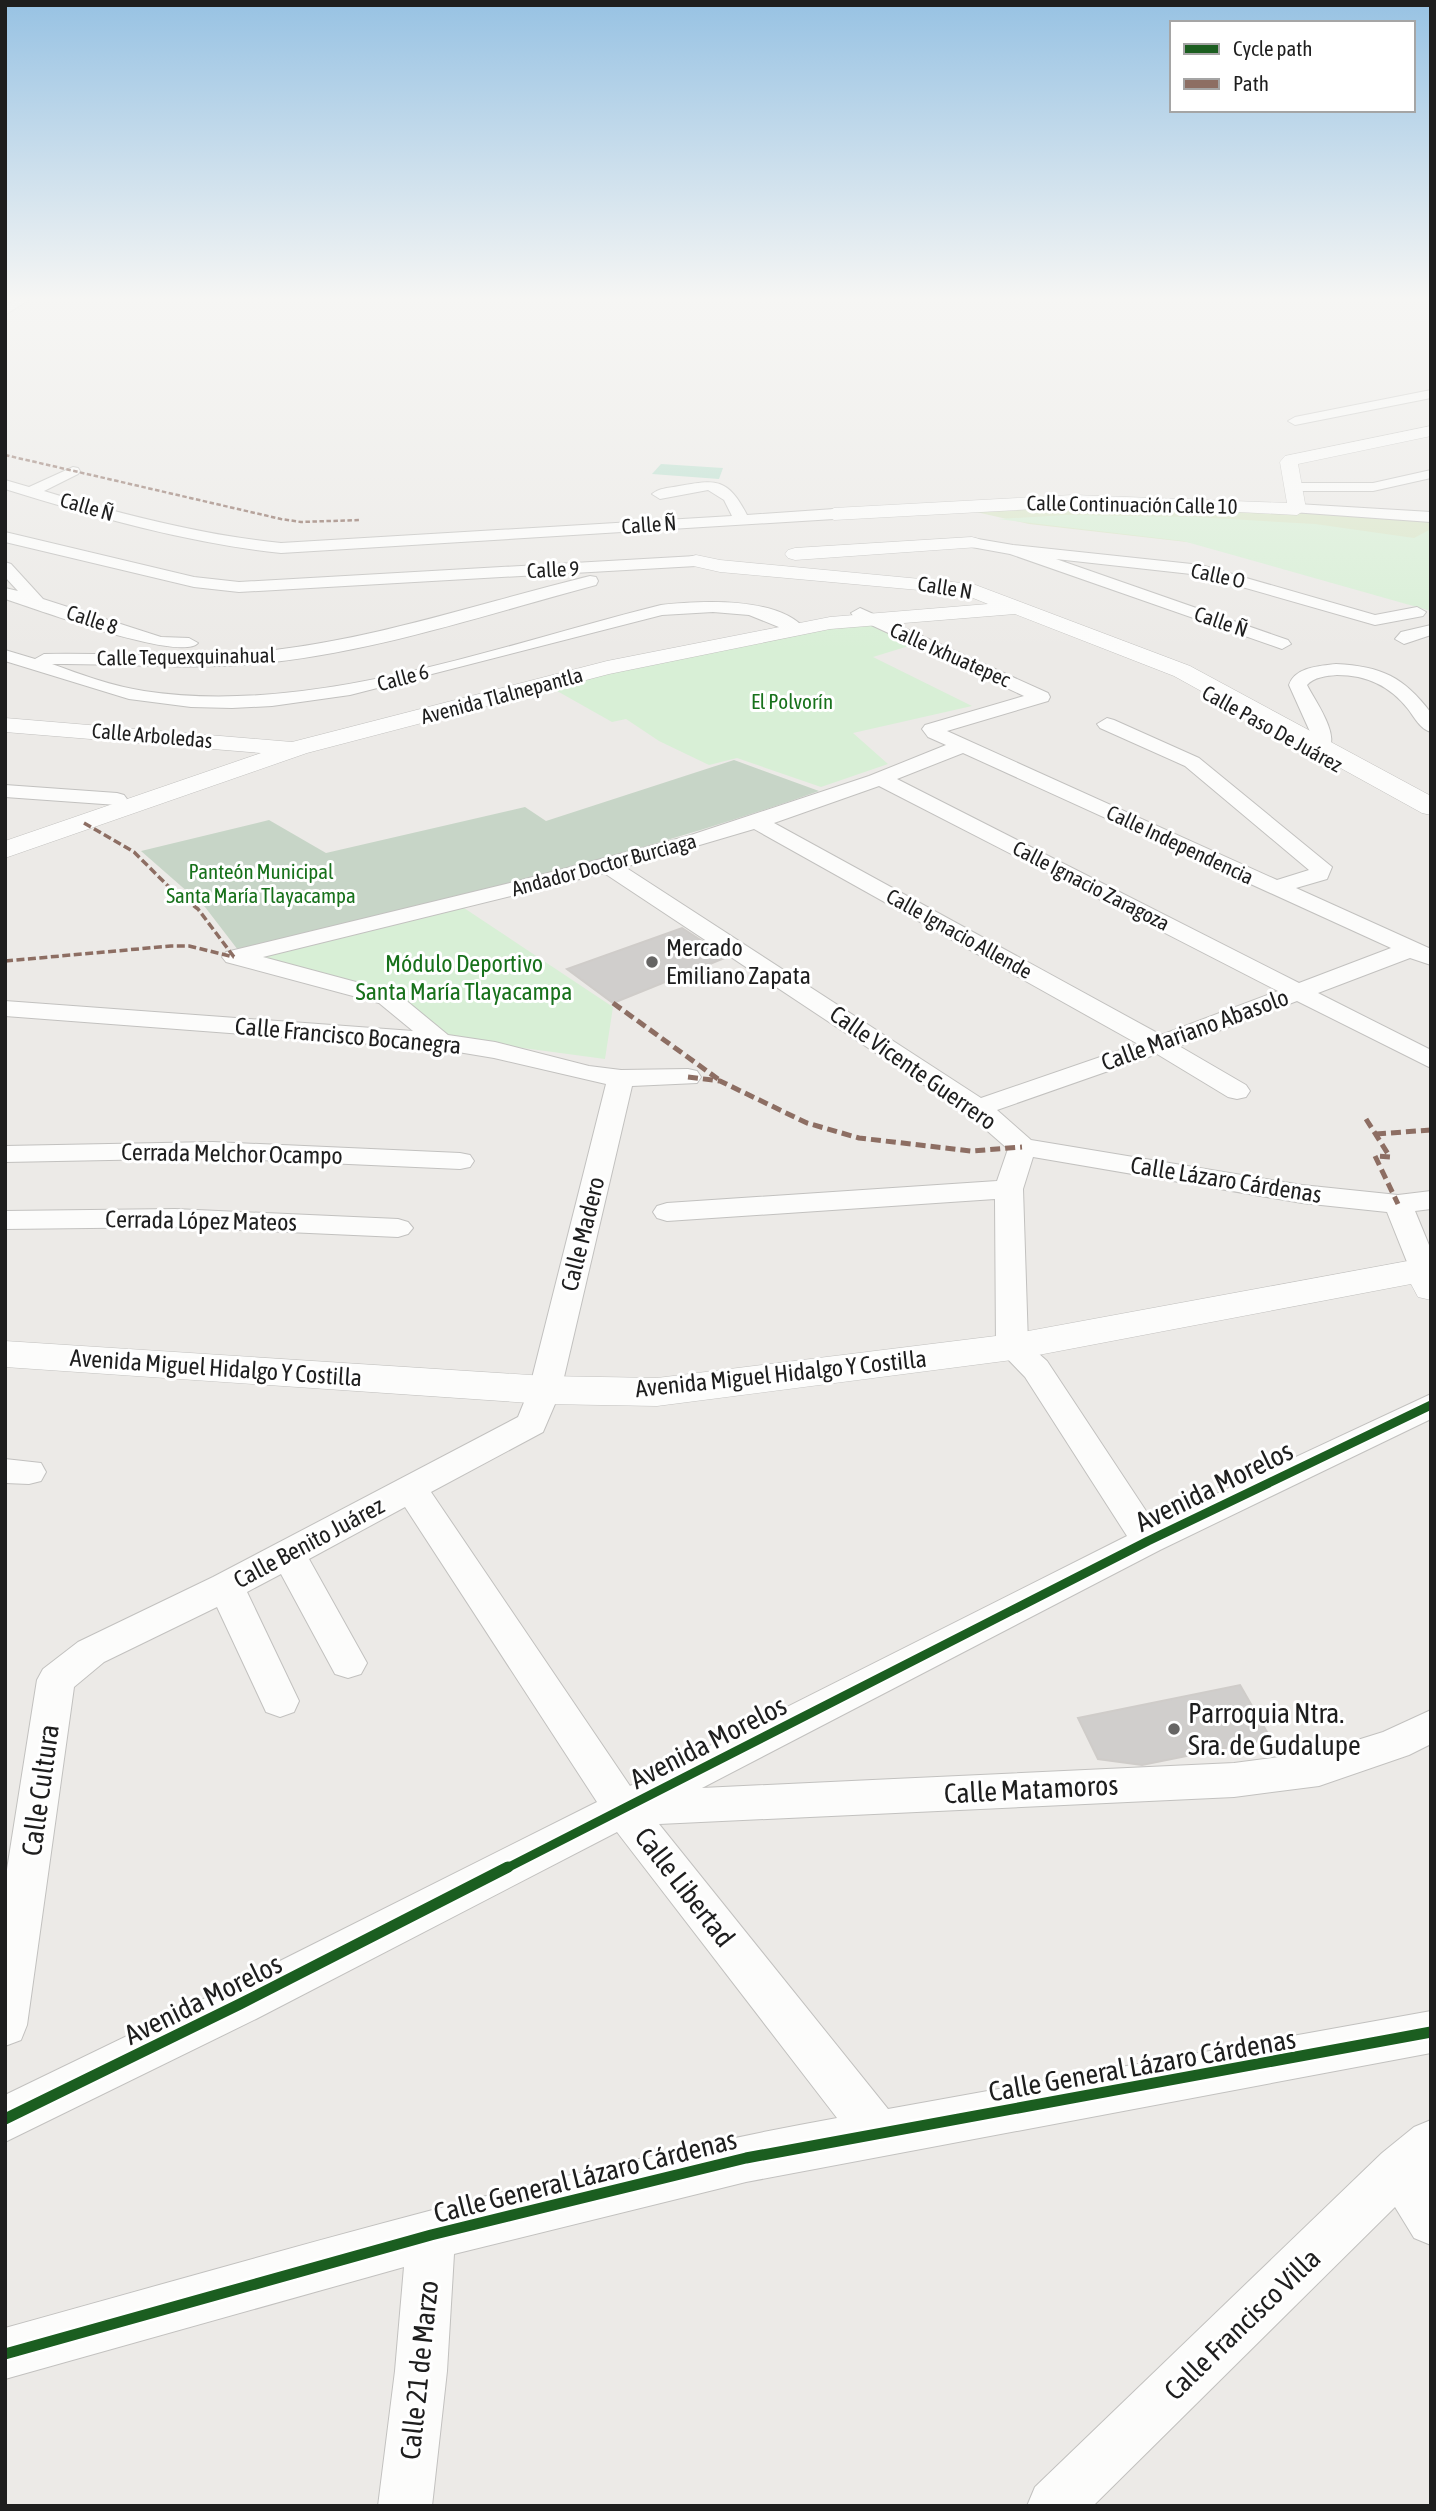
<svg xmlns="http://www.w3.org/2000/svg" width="1436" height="2511" font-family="'Asap Condensed',sans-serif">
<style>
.grass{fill:#dae6c9}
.cemetery{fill:#c7d5c7}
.park{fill:#d8efd6}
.pitch{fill:#b7decc}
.building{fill:#d0cecc;stroke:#cfccc9;stroke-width:2}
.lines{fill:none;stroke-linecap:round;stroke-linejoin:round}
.minor-casing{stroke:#c2c1bf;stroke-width:2}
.tertiary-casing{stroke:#c2c1bf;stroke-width:1}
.minor{fill:#fcfcfb;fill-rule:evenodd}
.tertiary{fill:#fcfcfb;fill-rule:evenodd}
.quiet-far2{stroke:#8d6e63;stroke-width:2.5;stroke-dasharray:4.5 2.5;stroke-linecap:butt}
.quiet-far1{stroke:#8d6e63;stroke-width:3.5;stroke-dasharray:8 3.5;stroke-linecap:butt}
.quiet{stroke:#8d6e63;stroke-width:5;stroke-dasharray:10 5;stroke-linecap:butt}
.cycleway-far1-casing{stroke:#fff;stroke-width:13}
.cycleway-casing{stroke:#fff;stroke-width:16}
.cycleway-far1{stroke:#1b5e20;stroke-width:9}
.cycleway{stroke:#1b5e20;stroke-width:11}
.poi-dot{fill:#666564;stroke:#fff;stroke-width:2.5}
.labels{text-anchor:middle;stroke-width:6;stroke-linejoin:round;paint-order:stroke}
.far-street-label{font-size:21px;fill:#1e1e1e;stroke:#fff}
.far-park-label{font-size:21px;fill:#17711b;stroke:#fff}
.poi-label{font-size:24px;fill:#1e1e1e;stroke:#fff;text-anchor:start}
.park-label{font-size:24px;fill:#17711b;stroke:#fff}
.street-label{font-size:24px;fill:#1e1e1e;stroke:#fff}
.near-street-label{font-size:28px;fill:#1e1e1e;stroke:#fff}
.near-poi-label{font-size:28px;fill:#1e1e1e;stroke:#fff;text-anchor:start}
</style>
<rect width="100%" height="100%" fill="#eceae7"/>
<!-- grass -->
<path class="grass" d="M1072,504L1243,506L1431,520V607L1213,545L1029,524L976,512Z"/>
<!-- cemetery -->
<path class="cemetery" d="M734,760L819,791C630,858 433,903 238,950L205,907L141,851L269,820L326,853L525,807L546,821Z"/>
<!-- park -->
<g class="park">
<path d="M1067,515L1195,517L1315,524L1414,538L1431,529V611L1183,541L998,519Z"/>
<path d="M867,619L912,645L873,657L972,706L853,733L888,764L821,787L737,758L709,765L659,741L626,719L612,722L550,687L738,643Z"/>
<path d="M461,906L613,1007L605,1059L448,1038L389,994L251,956Z"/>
</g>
<!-- pitch -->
<path class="pitch" d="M661,464L723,468L719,479L652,474Z"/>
<!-- building -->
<g class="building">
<path d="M682,928L727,957L613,1003L567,969Z"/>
<path d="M1240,1685L1271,1739L1142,1765L1098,1759L1078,1718Z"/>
</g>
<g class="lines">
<defs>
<g id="minor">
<path d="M17,299H30L5,315V307Z"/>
<path d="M1431,390V398L1295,425L1288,421L1295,417Z"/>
<path d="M73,467L78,468L80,471L78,474L44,491C120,514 201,535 281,543L732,516L724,500L708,490L660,499L652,494C659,488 669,488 679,486C716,479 728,478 747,515L834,509L842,514L834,519L281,553C188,543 95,517 5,489V480L29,487Z"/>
<path d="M1431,470V478L1373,491H1292L1285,487L1292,483H1373Z"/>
<path d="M1297,504L1431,512V522L1292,512L1289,509L1292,506Z"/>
<path d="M5,532L194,577L239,582L696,556L704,561L696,566L239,592L194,587L5,542Z"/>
<path d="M972,538L1013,545L1201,565L1375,615L1417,607L1426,612L1423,616L1375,625L1200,575L1056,559L1288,640L1291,644L1282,649L1010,554L966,546L964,543L966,540Z"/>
<path d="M5,562L11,564L43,599L161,637L189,638L198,643C181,663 34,608 5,599V588L18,591L5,577Z"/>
<path d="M590,576L596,577L598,581L596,585C484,615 370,654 254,664C187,670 119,663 52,664C82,675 112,686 144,691C311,717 500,645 661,605C699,601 778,596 805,629L796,634L749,615L713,612L662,615L350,695L272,706L232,708L191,707L129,699L5,661V650L35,659L44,654C115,652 187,660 257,652C371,641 480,603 590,576Z"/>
<path d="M860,608L1048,693L1050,697L1048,701L947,731L1277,880L1309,870L1185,766L1100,728L1097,724L1107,718L1114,720L1199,758L1332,867L1327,879L1296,888L1431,949V965L1410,958L1318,993L1431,1050V1068L1297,1001L1179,1046L1246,1085L1250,1091L1246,1097L1237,1099L1228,1097L1157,1054L997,1110L1031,1140L1302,1185L1398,1195L1431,1191V1209L1415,1211L1431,1250V1278L1424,1280L1413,1277L1387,1212L1302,1203L1033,1157L1023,1189L1028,1344L1047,1361L1154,1523L1431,1394V1419L1160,1550L702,1788L1234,1763L1319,1752L1383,1732L1431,1710V1744L1409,1755L1319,1786L1234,1797L659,1824L888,2109L1431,2011V2053L746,2182L454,2254L447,2371L432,2506H378L395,2371L404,2267L5,2379V2328C280,2252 556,2169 837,2118L617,1832L256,2019L5,2142V2095L224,1989L597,1802L405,1507L309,1559L367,1663L361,1674L348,1678L335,1674L281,1574L247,1592L299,1701L294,1712L280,1717L266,1712L217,1607L104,1662L74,1687L27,2025L21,2040L5,2046V1882L37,1680L43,1669L78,1642L213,1577L518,1417L529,1390L606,1084L494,1058L440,1049L5,1016V1001L413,1031L379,1003L226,962L222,957L226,952L506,884L688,836L869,776L946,745L928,737L922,729L925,725L1024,696L854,617L851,613ZM963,753L1391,948L1299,983L897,779ZM879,786L1278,991L1161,1035L774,823ZM754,829L1138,1044L981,1098L625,867ZM604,873L968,1114L1008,1149L997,1181L667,1203L657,1206L653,1212L657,1218L667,1221L995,1199L996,1347L1025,1377L1127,1536L630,1786L431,1492L543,1432L561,1390L632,1086L697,1083L701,1077L697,1071L688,1069L621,1070L589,1066L495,1042L448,1035L397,993L263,957Z"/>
<path d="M1431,625V635L1404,644L1395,639L1401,632Z"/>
<path d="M1336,664C1381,666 1404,677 1431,713V732C1420,729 1415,718 1408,709C1390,686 1367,675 1337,675C1326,676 1314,677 1307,685C1315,701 1339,733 1329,750H1315L1311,734L1289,685C1295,667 1319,666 1336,664Z"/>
<path d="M5,785L117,793L124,795L127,799L124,803L117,805L5,797Z"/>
<path d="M213,1142L460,1153L470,1155L474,1161L470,1167L460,1169L213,1158L5,1162V1146Z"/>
<path d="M175,1209L398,1219L408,1222L413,1228L408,1234L398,1237L175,1227L5,1229V1211Z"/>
<path d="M5,1459L41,1463L46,1472L41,1481L29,1484L5,1483Z"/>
<path d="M1431,2120V2245L1414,2238L1395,2207L1093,2506H1027L1035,2487L1382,2153L1414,2127Z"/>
</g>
<g id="tertiary">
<path d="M1431,426V436L1298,464L1306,509L1297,515L1162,508L1073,507L834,520L824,514L834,508L1073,495L1287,503L1280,462L1285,456Z"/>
<path d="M972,537L979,539L982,543L979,547L795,560L788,558L785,554L788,550L795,548Z"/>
<path d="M696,555L720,560L973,584L1190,666L1431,796V815L1422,813L1174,676L1015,614L830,629L609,674L307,753L5,858V841L261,753L5,732V718L292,742L607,661L830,617L988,604L963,594L720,572L689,565L686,561L689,557Z"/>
<path d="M1424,1258L1431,1260V1300L1418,1297L1411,1284L1012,1360L657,1406L545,1404L5,1367V1341L545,1376L657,1378L1012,1334Z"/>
</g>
</defs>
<!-- minor casing -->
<use href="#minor" class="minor-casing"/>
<!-- tertiary casing -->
<use href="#tertiary" class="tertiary-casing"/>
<!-- minor -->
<use href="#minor" class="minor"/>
<!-- tertiary -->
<use href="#tertiary" class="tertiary"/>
<!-- quiet-far2 -->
<path class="quiet-far2" d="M5,455L281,519L301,522L359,520"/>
<!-- quiet-far1 -->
<g class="quiet-far1">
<path d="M84,823L134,852L168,886L198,909L234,957"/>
<path d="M5,961L171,946H189L234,957"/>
</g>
<!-- quiet -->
<g class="quiet">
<path d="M613,1003L718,1079"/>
<path d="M688,1077L720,1081L807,1123L859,1138L971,1151L1022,1147"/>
<path d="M1366,1119L1390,1157L1375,1156L1398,1204"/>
<path d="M1376,1134L1431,1130"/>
</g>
<defs>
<path id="cycleway-far1" d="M505,1869L1148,1541L1431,1405"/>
<g id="cycleway">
<path d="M5,2119L240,2004L508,1867"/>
<path d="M5,2354L431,2235L746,2158L1431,2032"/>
</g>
</defs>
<!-- cycleway-far1 casing -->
<use href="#cycleway-far1" class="cycleway-far1-casing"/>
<!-- cycleway casing -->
<use href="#cycleway" class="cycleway-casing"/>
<!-- cycleway-far1 -->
<use href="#cycleway-far1" class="cycleway-far1"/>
<!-- cycleway -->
<use href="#cycleway" class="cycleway"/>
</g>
<!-- sky -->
<linearGradient id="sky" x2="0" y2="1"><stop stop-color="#97c2e3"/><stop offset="0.46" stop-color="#f6f6f4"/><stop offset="1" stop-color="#f6f6f4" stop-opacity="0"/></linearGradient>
<rect width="1436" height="650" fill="url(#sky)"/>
<!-- markers -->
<g class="poi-dot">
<circle cx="652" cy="962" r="7"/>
<circle cx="1174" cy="1729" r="7"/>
</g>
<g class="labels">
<!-- far-street labels -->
<g class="far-street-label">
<text transform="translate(1132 505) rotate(1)" y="7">Calle Continuación Calle 10</text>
<text transform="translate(87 507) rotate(16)" y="7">Calle Ñ</text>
<text transform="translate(649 525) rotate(-4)" y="7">Calle Ñ</text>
<text transform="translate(553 570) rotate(-3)" y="7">Calle 9</text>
<text transform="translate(1218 576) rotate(12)" y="7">Calle O</text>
<text transform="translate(945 588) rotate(9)" y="7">Calle N</text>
<text transform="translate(92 620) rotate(18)" y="7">Calle 8</text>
<text transform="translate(1221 622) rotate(19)" y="7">Calle Ñ</text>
<text transform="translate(950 655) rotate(24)" y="7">Calle Ixhuatepec</text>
<text transform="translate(186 657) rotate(-1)" y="7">Calle Tequexquinahual</text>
<text transform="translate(403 678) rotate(-15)" y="7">Calle 6</text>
<text transform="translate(502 696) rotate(-15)" y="7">Avenida Tlalnepantla</text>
<text transform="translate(1272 729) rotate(29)" y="7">Calle Paso De Juárez</text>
<text transform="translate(152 736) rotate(5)" y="7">Calle Arboledas</text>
<text transform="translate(1180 845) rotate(25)" y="7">Calle Independencia</text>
<text transform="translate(604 865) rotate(-15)" y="7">Andador Doctor Burciaga</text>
<text transform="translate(1091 886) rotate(27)" y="7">Calle Ignacio Zaragoza</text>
<text transform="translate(959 934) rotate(29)" y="7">Calle Ignacio Allende</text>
</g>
<!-- far-park labels -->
<g class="far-park-label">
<text x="792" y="709">El Polvorín</text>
<text x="261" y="879">Panteón Municipal<tspan x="261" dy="24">Santa María Tlayacampa</tspan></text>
</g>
<!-- poi labels -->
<g class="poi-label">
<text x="666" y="956">Mercado<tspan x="666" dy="28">Emiliano Zapata</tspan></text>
</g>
<!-- park labels -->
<g class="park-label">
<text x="464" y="972">Módulo Deportivo<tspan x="464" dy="28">Santa María Tlayacampa</tspan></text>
</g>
<!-- street labels -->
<g class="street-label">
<text transform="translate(1195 1030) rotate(-20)" y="8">Calle Mariano Abasolo</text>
<text transform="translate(348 1036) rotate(5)" y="8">Calle Francisco Bocanegra</text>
<text transform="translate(913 1068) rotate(35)" y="8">Calle Vicente Guerrero</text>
<text transform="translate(232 1154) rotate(1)" y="8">Cerrada Melchor Ocampo</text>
<text transform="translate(1226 1180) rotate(9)" y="8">Calle Lázaro Cárdenas</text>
<text transform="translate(201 1221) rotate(1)" y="8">Cerrada López Mateos</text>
<text transform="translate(583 1234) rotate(-76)" y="8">Calle Madero</text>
<text transform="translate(216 1368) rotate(4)" y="8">Avenida Miguel Hidalgo Y Costilla</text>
<text transform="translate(781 1374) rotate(-6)" y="8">Avenida Miguel Hidalgo Y Costilla</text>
<text transform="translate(309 1543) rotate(-28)" y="8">Calle Benito Juárez</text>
</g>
<!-- near-street labels -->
<g class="near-street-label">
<text transform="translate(1214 1486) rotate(-26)" y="10">Avenida Morelos</text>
<text transform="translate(708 1742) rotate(-27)" y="10">Avenida Morelos</text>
<text transform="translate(1031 1789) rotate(-3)" y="10">Calle Matamoros</text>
<text transform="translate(40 1790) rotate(-82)" y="10">Calle Cultura</text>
<text transform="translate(685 1887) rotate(52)" y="10">Calle Libertad</text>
<text transform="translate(203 1999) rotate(-26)" y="10">Avenida Morelos</text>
<text transform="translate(1142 2065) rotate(-10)" y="10">Calle General Lázaro Cárdenas</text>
<text transform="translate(585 2176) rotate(-14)" y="10">Calle General Lázaro Cárdenas</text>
<text transform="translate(1242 2324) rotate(-44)" y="10">Calle Francisco Villa</text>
<text transform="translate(419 2370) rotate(-84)" y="10">Calle 21 de Marzo</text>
</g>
<!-- near-poi labels -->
<g class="near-poi-label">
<text x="1188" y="1723">Parroquia Ntra.<tspan x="1188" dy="32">Sra. de Gudalupe</tspan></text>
</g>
</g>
<!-- border -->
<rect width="1436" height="2511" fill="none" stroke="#1e1e1e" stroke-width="14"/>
<!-- legend -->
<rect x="1170" y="21" width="245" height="91" fill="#ffffff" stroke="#a5a5a5" stroke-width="2"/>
<rect x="1184" y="44" width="35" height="10" fill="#1b5e20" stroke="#a5a5a5" stroke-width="2"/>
<text x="1233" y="56" font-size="21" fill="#1e1e1e">Cycle path</text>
<rect x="1184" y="79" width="35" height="10" fill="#8d6e63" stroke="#a5a5a5" stroke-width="2"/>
<text x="1233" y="91" font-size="21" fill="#1e1e1e">Path</text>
</svg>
